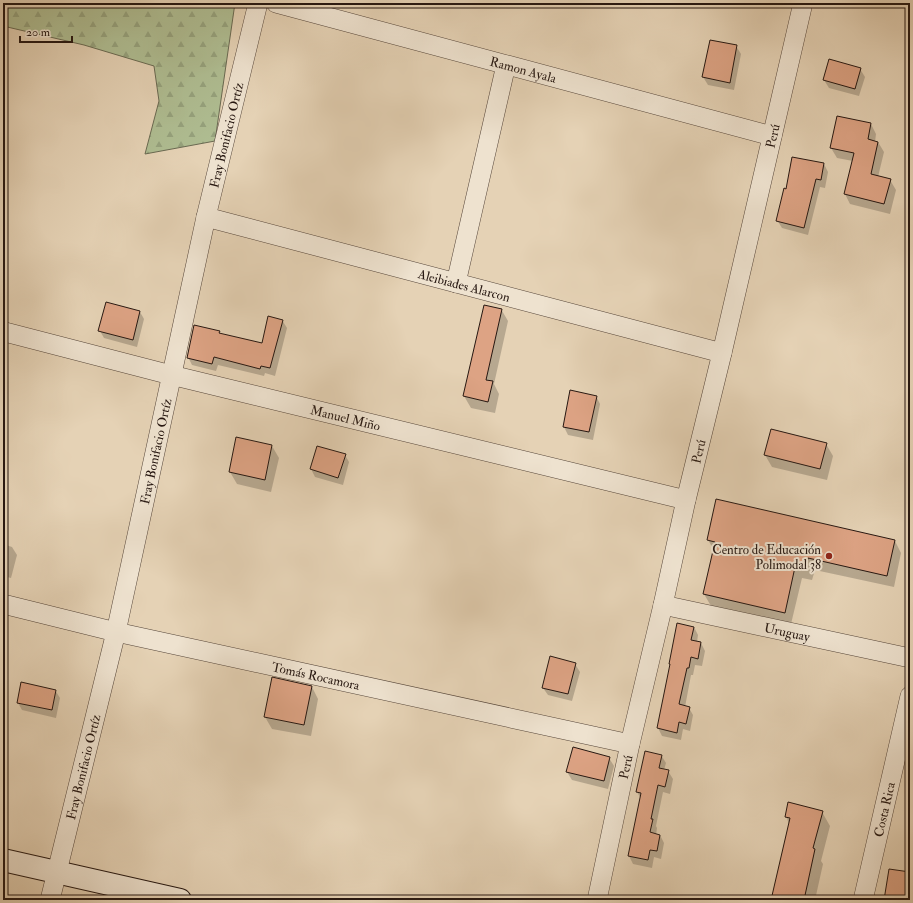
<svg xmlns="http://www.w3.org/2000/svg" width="913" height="903" font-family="'IM FELL Double Pica',serif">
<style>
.forest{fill:url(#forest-firs);stroke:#6a6a52}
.shadow{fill:#0003}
.building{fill:#dda384;stroke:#261711}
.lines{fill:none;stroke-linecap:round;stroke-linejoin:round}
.minor-casing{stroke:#56463a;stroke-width:20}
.secondary-casing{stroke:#261711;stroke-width:24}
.minor{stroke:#eee2cf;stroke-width:19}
.secondary{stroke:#eee2cf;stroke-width:22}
.poi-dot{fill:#8f2418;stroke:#eee2cf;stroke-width:1.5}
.labels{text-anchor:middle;stroke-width:4;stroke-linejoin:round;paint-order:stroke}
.street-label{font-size:13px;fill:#261711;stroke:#eee2cf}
.poi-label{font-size:13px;fill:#261711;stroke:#eee2cf;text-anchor:end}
</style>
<defs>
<pattern id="forest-firs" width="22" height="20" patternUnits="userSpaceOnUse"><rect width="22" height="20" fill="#afbd92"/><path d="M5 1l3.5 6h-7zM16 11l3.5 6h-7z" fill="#96a27d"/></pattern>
</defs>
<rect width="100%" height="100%" fill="#e5d2b5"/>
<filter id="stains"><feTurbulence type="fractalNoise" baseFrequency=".005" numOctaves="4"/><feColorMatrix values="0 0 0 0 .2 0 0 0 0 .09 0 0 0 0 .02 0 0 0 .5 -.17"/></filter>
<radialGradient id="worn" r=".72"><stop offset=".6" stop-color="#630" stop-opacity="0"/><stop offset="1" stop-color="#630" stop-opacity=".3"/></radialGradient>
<!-- forest -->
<path class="forest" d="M3,3H235L215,141L145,154L159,101L154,66L84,45L3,26Z"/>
<!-- shadow -->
<g class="shadow">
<path d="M736,46L741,54L734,90L708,85L703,77Z"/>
<path d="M860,69L865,77L859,96L829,88L824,80Z"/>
<path d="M871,124L876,134L875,142H878L884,152L878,177L890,180L896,190L890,214L850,204L845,194L853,161L837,158L831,148Z"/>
<path d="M824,164L828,172L825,188L820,187L808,235L782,228L777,220L786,190Z"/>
<path d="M501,309L508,321L494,384L499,394L495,413L471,408L464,396Z"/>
<path d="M140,312L144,319L137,347L104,338L100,331Z"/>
<path d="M282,320L287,328L275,376L265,373L264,376L218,365L216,371L192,365L188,357L219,332L220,334L262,345Z"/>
<path d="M596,396L600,404L593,440L568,435L564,427Z"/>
<path d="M826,444L833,456L827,480L772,467L765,455Z"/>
<path d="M272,446L279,458L271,492L237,484L230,472Z"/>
<path d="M317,447L345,455L349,462L343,485L315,477L311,469Z"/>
<path d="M708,540L895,541L901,553L894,587L815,570L812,580L802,578L791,624L711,606L704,594L714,550Z"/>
<path d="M3,544L12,547L17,555L11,578L3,576Z"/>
<path d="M694,627L698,635L697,642L701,643L705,651L702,666L695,665L693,675H691L685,707L689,708L693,715L690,731L683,729L681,740L662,736L658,728L671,666L670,664Z"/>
<path d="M575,664L580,672L572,701L548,695L543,688Z"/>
<path d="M312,687L318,699L311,736L272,729L265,717Z"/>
<path d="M55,690L60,698L56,718L22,710L18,703Z"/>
<path d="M661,755L666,763L664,770L668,771L673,779L670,794L663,792L656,826L657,828L656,835H660L664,843L661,859L654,857L652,868L633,864L629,856L641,799L637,792Z"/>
<path d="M609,758L614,766L608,789L572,780L567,772Z"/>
<path d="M822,812L830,826L821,861L823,864L815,900H772L789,824L786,816Z"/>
</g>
<!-- building -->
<g class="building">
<path d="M710,40L737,45L730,83L702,77Z"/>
<path d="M829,59L861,68L855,89L823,80Z"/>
<path d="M837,116L871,123L868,139L878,142L871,174L891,179L884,204L844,194L854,153L830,148Z"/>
<path d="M792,157L824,163L821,180L816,179L804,228L776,221L784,188L786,189Z"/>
<path d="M106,302L140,311L133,340L98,331Z"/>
<path d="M484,305L502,309L486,380L493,381L488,402L463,396Z"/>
<path d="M268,316L283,320L270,368L261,366L260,369L214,357L212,364L187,358L194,325L220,331L219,333L262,343Z"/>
<path d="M570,390L597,396L589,432L563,427Z"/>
<path d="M771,429L827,443L820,469L764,455Z"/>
<path d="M236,437L272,445L265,480L229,472Z"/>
<path d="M317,446L346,454L338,478L310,469Z"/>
<path d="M716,499L895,540L887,576L808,558L806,569L795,567L785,613L703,594L715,542L707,540Z"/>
<path d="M677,623L694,627L691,640L701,642L698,659L691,657L689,668H687L679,704L690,707L686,724L679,722L677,733L657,728L670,664H669Z"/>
<path d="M550,656L576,663L568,694L542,688Z"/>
<path d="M272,677L312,686L304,725L264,717Z"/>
<path d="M21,682L56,690L52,710L17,703Z"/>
<path d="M573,747L610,757L604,781L566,772Z"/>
<path d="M645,751L662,755L659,768L669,770L665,787L658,785L651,819H653L650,832L660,835L657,851L650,850L648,860L628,856L641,793L636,792Z"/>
<path d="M788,802L823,811L813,848L815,849L804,900H771L790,818L785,817Z"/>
<path d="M889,869L910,872V900H884Z"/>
</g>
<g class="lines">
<defs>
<g id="minor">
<path id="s1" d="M276,3L772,136"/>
<path id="s2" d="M206,217L722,353"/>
<path d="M456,283L506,65"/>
<path id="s3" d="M5,332L171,375L686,500"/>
<path id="s4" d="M3,604L116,632L630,744"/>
<path id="s5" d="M663,605L910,658"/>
<path id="s6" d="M50,900L116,632L206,217L258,3"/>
<path id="s7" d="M597,900L630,744L663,605L686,500L722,353L803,3"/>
<path id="s8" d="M863,900L910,696"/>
</g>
<path id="secondary" d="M3,860L180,900"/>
</defs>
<!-- minor casing -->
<use href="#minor" class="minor-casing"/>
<!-- secondary casing -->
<use href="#secondary" class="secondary-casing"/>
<!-- minor -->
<use href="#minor" class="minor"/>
<!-- secondary -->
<use href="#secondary" class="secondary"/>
</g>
<!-- markers -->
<circle class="poi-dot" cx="829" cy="556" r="4"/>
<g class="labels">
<!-- street labels -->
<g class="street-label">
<text dy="5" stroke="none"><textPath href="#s1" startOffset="256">Ramon Ayala</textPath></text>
<text dy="5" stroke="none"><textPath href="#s6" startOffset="785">Fray Bonifacio Ortíz</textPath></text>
<text dy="5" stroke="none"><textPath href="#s7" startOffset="784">Perú</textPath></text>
<text dy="5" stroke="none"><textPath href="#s2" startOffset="267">Aleibiades Alarcon</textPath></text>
<text dy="5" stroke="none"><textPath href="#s3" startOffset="351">Manuel Miño</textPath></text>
<text dy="5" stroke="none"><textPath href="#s7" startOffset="460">Perú</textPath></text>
<text dy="5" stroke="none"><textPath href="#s6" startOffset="461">Fray Bonifacio Ortíz</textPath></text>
<text dy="5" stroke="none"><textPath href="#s5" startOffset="127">Uruguay</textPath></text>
<text dy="5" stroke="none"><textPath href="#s4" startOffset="321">Tomás Rocamora</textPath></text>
<text dy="5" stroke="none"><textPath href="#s6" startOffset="137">Fray Bonifacio Ortíz</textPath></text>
<text dy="5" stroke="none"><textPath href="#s7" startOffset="136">Perú</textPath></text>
<text dy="5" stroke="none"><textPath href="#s8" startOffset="93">Costa Rica</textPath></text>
</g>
<!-- poi labels -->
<g class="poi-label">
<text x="821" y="554">Centro de Educación<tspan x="821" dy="15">Polimodal 38</tspan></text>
</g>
</g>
<!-- margin -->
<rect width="913" height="903" fill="none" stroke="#e5d2b5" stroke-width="16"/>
<rect x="4" y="4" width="905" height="895" fill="none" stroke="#261711" stroke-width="2"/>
<rect x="8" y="8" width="897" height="887" fill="none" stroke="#261711"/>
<!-- scale -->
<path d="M20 36v6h52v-6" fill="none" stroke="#261711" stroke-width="2"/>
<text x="26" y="36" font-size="12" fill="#261711" stroke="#eee2cf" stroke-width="3" paint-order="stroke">20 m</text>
<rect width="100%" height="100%" filter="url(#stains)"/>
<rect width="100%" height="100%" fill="url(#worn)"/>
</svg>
